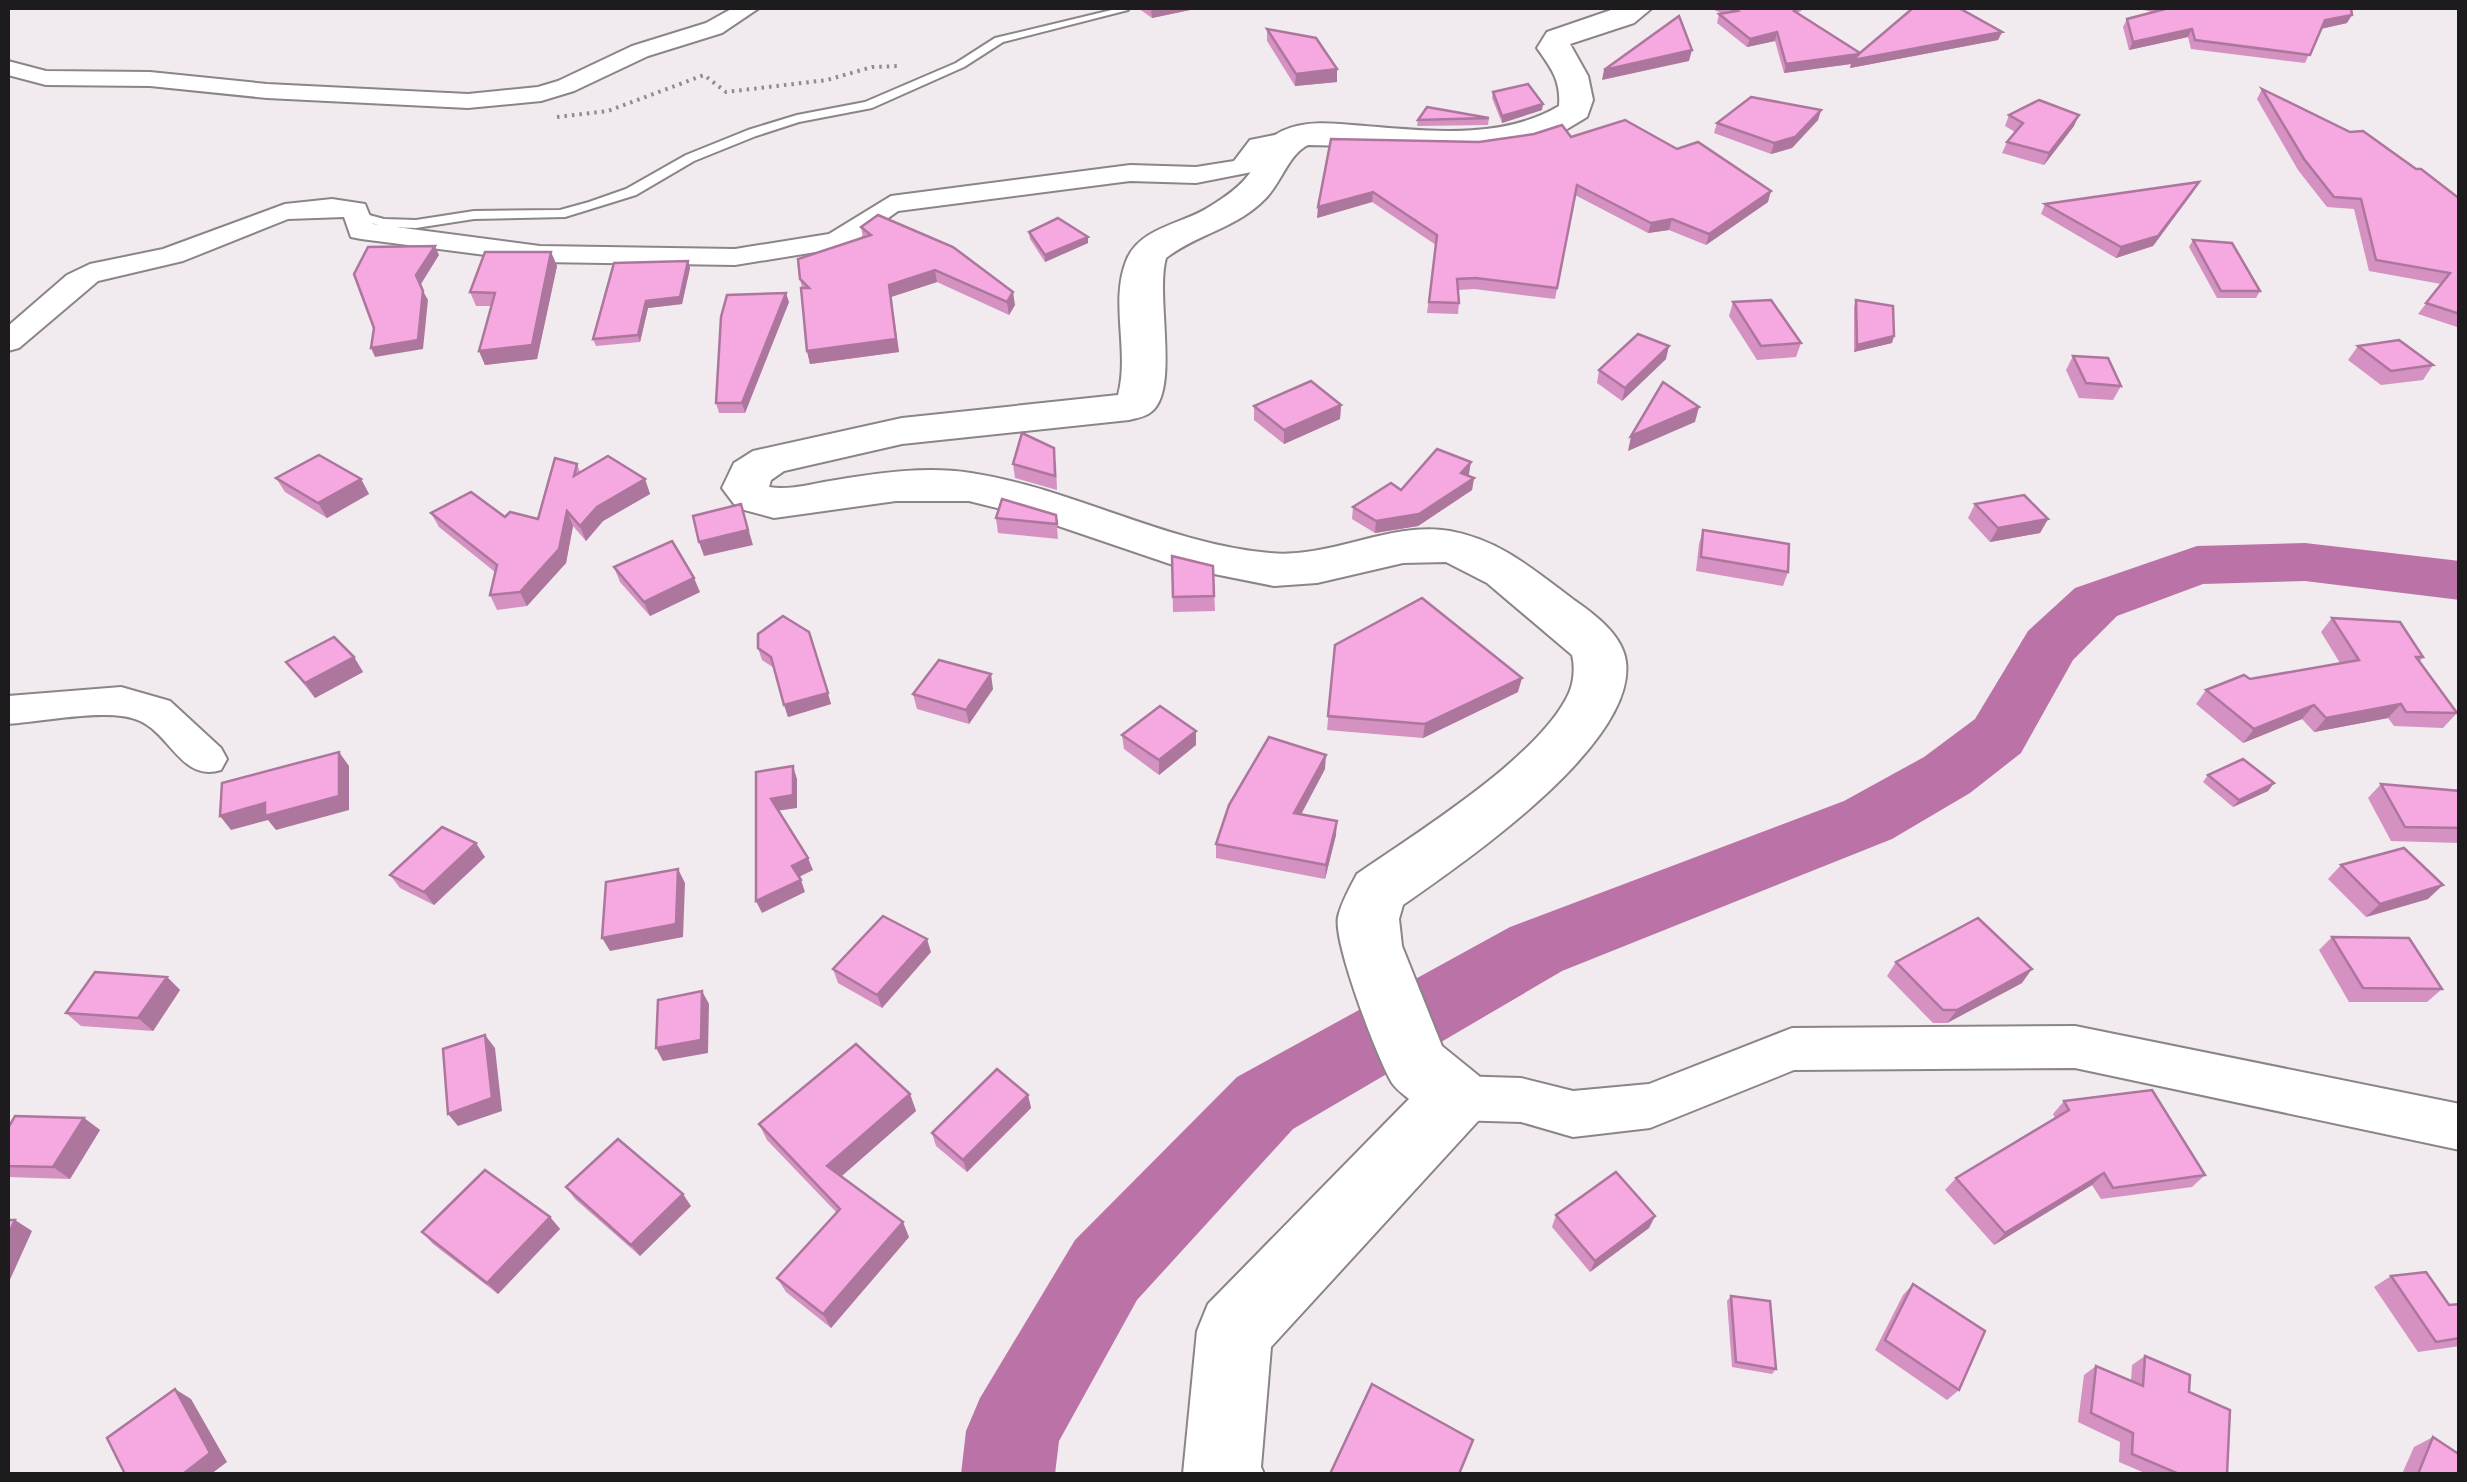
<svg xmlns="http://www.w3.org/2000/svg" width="2467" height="1482" font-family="Arial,sans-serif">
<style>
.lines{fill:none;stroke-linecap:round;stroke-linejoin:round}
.river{fill:#bb72a7;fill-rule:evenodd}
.lane-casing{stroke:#8b8488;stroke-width:4}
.street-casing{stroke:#8b8488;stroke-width:4}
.secondary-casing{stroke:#8b8488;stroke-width:4}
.path{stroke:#908b8f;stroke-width:4;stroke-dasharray:2.5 5;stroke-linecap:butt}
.lane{fill:#fff;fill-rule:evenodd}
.street{fill:#fff;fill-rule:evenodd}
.secondary{fill:#fff;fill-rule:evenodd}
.wall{fill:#d491c1}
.shaded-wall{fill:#ac769d}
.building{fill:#f6a9e0;stroke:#ac769d;stroke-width:2.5}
</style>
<rect width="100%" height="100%" fill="#f1eaef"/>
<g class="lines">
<!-- river -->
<path class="river" d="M2305,543L2460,561V600L2305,581L2203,584L2117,616L2073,660L2021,753L1970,793L1892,839L1562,971L1293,1129L1137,1300L1059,1441L1055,1474H961L966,1431L980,1398L1075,1240L1237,1077L1510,927L1844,801L1924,757L1975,719L2028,631L2075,588L2197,546Z"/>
<defs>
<path id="lane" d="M1120,8L1128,10L1003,42L964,67L872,108L799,122L756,136L694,161L636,195L565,217L474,219L416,228L384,227L347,215L354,211L384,219L416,220L474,211L560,210L589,202L626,189L686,155L748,130L797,115L865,102L956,63L995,38Z"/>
<g id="street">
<path d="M733,8H759L722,33L648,56L574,91L541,101L468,108L267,98L150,86L46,85L8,75V61L46,71L150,72L267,84L468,94L538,87L558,81L632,46L706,23Z"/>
<path d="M1294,131L1306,138L1303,143C1274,150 1268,145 1257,171L1196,183L1130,181L898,211L847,247L735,265L540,262L361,239L351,237L344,217L288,219L183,261L98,281L19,348L8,351V326L67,275L90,264L163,249L285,204L332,199L365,204L373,224L540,246L735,249L829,234L891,196L1130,165L1196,167L1234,161L1250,140Z"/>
<path d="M121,687L170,701L221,748L227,759L221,770C182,782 171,735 140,721C111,707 41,722 8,724V696Z"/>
<path d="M2075,1026L2460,1104V1150L2075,1068L1794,1070L1650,1128L1573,1137L1521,1122L1455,1120L1438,1114L1430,1098L1438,1082L1455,1076L1521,1078L1573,1091L1649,1084L1792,1028Z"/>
</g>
<path id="secondary" d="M1617,8H1652L1634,23L1570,44L1588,76L1593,100L1587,117L1567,129L1532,141L1478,149L1308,145C1288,155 1282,182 1265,199C1237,228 1197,234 1166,258C1155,296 1180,390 1151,412C1145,417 1137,418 1129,420L902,444L784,471L771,480L769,487C789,491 815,483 836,480C880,473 926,466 971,473C1074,489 1167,544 1270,553C1331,559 1389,521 1450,531C1500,540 1534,570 1574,600C1594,614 1623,635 1626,662C1636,745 1464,862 1403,905L1399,919L1402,946L1442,1046L1479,1076L1489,1098L1479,1120L1271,1347L1261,1467L1264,1474H1183L1197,1331L1208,1304L1409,1099C1403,1094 1396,1089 1392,1083C1377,1058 1333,942 1338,917C1341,903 1350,887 1357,874C1416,833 1540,757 1569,693C1574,682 1575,666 1572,655L1487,583L1446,562L1403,563L1317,583L1274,586L1179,567L1029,516L969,501H896L774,518L737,508L722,488L734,463L753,451L902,418L1118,395C1130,351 1109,301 1127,259C1141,227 1183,224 1209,207C1224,198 1240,187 1250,173C1260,158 1265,139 1282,131C1308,119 1337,124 1365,126C1428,131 1502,140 1559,106C1561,80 1551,68 1537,48L1547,32Z"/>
</defs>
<!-- lane casing -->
<use href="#lane" class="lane-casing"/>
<!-- street casing -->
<use href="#street" class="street-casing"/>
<!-- secondary casing -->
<use href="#secondary" class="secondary-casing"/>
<!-- path -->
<path class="path" d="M557,117L608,111L704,75L726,92L827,80L872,67L900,66"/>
<!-- lane -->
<use href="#lane" class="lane"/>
<!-- street -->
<use href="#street" class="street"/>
<!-- secondary -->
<use href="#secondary" class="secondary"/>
</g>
<!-- wall -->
<g class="wall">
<path d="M1138,8H1190V10L1152,18Z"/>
<path d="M1710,8H1805L1798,13L1860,53L1910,10L1904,8H1959L2002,32L1998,40L1850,68L1851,64L1784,73L1775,41L1747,47L1717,23L1719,14H1723Z"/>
<path d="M2137,8H2351L2347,23L2321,29L2305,63L2191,49L2188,37L2129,50L2123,27L2127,19L2152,12Z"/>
<path d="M1267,29L1337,69V82L1295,86L1267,41Z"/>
<path d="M2262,89L2416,169L2460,199V328L2418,314L2441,284L2369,271L2354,209L2327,207L2298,170L2257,99Z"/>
<path d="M1493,92L1542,110L1502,123L1492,98Z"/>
<path d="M1821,110L1818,120L1792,148L1771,154L1714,133L1717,123Z"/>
<path d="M2009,115L2074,126L2044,165L2002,153L2007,142L2015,132L2005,126Z"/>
<path d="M1489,118L1488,125L1417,126L1418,120Z"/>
<path d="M1571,137L1768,202L1706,245L1669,230L1648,233L1575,195L1555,299L1474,289L1458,290L1459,303L1458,314L1427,313L1436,245L1372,202L1317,218L1479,142Z"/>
<path d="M2193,192L2153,246L2116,258L2041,214L2045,204Z"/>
<path d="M861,227L1015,305L1009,315L937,282L891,297L899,352L810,364L807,351L802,288L800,279L863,238Z"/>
<path d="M1029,232L1088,237V243L1045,262L1030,239Z"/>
<path d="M2193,240L2260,291L2256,298H2217L2189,247Z"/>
<path d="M551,252L557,266L537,359L485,365L479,351L491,306H476L470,292Z"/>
<path d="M688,261L690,268L682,304L648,308L640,342L596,346L593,339Z"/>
<path d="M1856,300L1892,343L1854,352V307Z"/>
<path d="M789,302L745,413H719L716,403Z"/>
<path d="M1733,302L1801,343L1796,357L1757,360L1729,316Z"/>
<path d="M2358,346L2433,365L2423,380L2381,385L2348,360Z"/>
<path d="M2073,356L2121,386L2113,400L2079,398L2066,370Z"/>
<path d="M1666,359L1622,401L1597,383L1599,370Z"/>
<path d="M1341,405L1340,419L1284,444L1254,420V406Z"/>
<path d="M1056,462L1057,490L1015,478L1013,464Z"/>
<path d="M577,464L580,472L645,479L650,494L603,521L586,541L573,526L566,563L527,606L497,610L490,595L495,572L439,527L431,513L538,519Z"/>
<path d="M1469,474L1468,476L1474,478L1472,490L1418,526L1375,533L1352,519L1353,507L1401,490Z"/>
<path d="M276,478L361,479L369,494L327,518L285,492Z"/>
<path d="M1975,504L2048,519L2040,533L1990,542L1968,518Z"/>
<path d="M1056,515L1058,539L998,533L996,518Z"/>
<path d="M1703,530L1788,572L1783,586L1696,571L1699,544Z"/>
<path d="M1172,556L1213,566L1215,611L1173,612Z"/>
<path d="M614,567L700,592L650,616L620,582Z"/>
<path d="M783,616L831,704L788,717L774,668L762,660L758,648Z"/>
<path d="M2332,618L2423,657L2420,661L2457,713L2443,728L2394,726L2388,718L2314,732L2302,719L2243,743L2196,704L2206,690L2250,679L2340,663L2321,632Z"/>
<path d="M1335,645L1518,692L1423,738L1327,730Z"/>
<path d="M354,657L363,672L315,698L286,662Z"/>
<path d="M993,689L969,724L917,709L913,694Z"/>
<path d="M1122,735L1196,745L1159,775L1124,749Z"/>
<path d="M1325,769L1301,815L1336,835L1325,879L1216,858V844Z"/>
<path d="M2208,775L2274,783L2268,791L2233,807L2203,782Z"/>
<path d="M2381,784L2460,791V843L2391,841L2368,798Z"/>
<path d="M485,857L434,905L400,888L390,875Z"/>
<path d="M2341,865L2428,899L2366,917L2328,879Z"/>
<path d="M2332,937L2442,989L2427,1002H2349L2319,950Z"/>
<path d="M931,952L882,1008L838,983L833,969Z"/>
<path d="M1896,962L2022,983L1947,1023H1933L1887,976Z"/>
<path d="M167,977L180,990L153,1031L81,1026L66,1013Z"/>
<path d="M910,1094L916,1111L841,1176L909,1237L831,1328L786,1292L777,1278L837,1213L767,1140L759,1124Z"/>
<path d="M1028,1095L1031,1108L967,1172L936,1146L932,1133Z"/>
<path d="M2064,1101L2205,1175L2192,1187L2101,1199L2092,1185L1994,1245L1945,1190L1956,1178L2055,1118L2053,1114Z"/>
<path d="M84,1118L100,1130L70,1179L8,1177V1128Z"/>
<path d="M566,1187L691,1206L640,1256L575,1199Z"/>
<path d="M1556,1215L1655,1216L1649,1228L1590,1272L1552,1227Z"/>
<path d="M550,1217L560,1229L498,1294L433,1244L422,1232Z"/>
<path d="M2391,1276L2449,1305L2460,1304V1346L2418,1352L2374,1287Z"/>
<path d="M1913,1284L1959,1390L1947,1400L1875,1350L1903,1295Z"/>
<path d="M1731,1296L1776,1369L1772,1374L1732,1367L1727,1301Z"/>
<path d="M2145,1356L2189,1392L2227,1474H2147L2119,1462L2120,1442L2078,1422L2084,1375L2096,1366L2131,1381L2132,1365Z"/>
<path d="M2433,1437L2460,1474H2402L2414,1447Z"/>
</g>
<!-- shaded-wall -->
<g class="shaded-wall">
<path d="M1151,8H1190V10L1152,18Z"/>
<path d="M2352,15L2347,23L2320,29L2325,20Z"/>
<path d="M2192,29L2188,37L2129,50L2133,42Z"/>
<path d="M1777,32L1775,41L1747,47L1750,39Z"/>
<path d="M2002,32L1998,40L1850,68L1851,64L1784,73L1786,64Z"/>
<path d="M1692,50L1689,61L1602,80L1604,70Z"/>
<path d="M1337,69V82L1295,86L1296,74Z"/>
<path d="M1543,104L1542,110L1502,123V116Z"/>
<path d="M1821,110L1818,120L1792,148L1771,154L1774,143Z"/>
<path d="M2079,115L2074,126L2044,165L2049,153Z"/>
<path d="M2199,182L2193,192L2153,246L2116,258L2121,247Z"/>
<path d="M1771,191L1768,202L1706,245L1709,234Z"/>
<path d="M1373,192L1372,202L1317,218L1318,207Z"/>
<path d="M1672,219L1669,230L1648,233L1651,223Z"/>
<path d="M1088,237V243L1045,262V255Z"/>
<path d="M435,246L439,255L421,284L416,275Z"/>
<path d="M551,252L557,266L537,359L485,365L479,351Z"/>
<path d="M688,261L690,268L682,304L648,308L640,342L638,335L646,301Z"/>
<path d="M935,270L937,282L891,297L899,352L810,364L807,351L889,285Z"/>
<path d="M423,291L428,300L423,349L375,357L371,348Z"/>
<path d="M1013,292L1015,305L1009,315L1007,302Z"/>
<path d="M786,293L789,302L745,413L742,403Z"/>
<path d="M1894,336L1892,343L1854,352L1857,345Z"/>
<path d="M1669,346L1666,359L1622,401L1625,388Z"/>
<path d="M1341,405L1340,419L1284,444V430Z"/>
<path d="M1699,407L1695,422L1628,451L1631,436Z"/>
<path d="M1471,462L1469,474L1459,485L1461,473Z"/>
<path d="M1474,478L1472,490L1418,526L1375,533L1376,521Z"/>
<path d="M361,479L369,494L327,518L318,503Z"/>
<path d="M645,479L650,494L603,521L586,541L580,526L597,507Z"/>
<path d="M741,504L753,545L704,556L699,542Z"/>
<path d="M567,511L573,526L566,563L527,606L520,592Z"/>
<path d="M2048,519L2040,533L1990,542L1998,528Z"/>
<path d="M694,578L700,592L650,616L644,602Z"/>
<path d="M354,657L363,672L315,698L305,683Z"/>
<path d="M991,674L993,689L969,724L966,710Z"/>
<path d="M1522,678L1518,692L1423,738L1425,724Z"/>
<path d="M828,693L831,704L788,717L784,705Z"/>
<path d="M2401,704L2388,718L2314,732L2326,718Z"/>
<path d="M2314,705L2302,719L2243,743L2254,729Z"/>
<path d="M1196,731V745L1159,775V760Z"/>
<path d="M339,752L349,766V810L276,830L268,820L231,830L220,816L265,803Z"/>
<path d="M1326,755L1325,769L1294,827V813Z"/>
<path d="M793,766L797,779V808L776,811L771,799Z"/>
<path d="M2274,783L2268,791L2233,807L2239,800Z"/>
<path d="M1337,821L1336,835L1325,879L1326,865Z"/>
<path d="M476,843L485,857L434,905L424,892Z"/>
<path d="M808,858L813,870L797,878L792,866Z"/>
<path d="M678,869L685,883L683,937L610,951L602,938Z"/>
<path d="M801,880L805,892L762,913L756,901Z"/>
<path d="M2443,885L2428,899L2366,917L2380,904Z"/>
<path d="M927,939L931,952L882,1008L877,995Z"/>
<path d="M2032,969L2022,983L1947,1023L1957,1010Z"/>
<path d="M167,977L180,990L153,1031L138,1018Z"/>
<path d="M702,991L709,1004L708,1053L663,1061L656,1048Z"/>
<path d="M485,1035L495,1048L502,1111L458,1126L448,1114Z"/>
<path d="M910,1094L916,1111L835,1182L827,1166Z"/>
<path d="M1028,1095L1031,1108L967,1172L963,1160Z"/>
<path d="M84,1118L100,1130L70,1179L53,1167Z"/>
<path d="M2104,1173L2092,1185L1994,1245L2005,1233Z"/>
<path d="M683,1194L691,1206L640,1256L631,1245Z"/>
<path d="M1655,1216L1649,1228L1590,1272L1595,1261Z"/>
<path d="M550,1217L560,1229L498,1294L487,1283Z"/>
<path d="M15,1220L32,1231L8,1284V1235Z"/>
<path d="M903,1222L909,1237L831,1328L823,1314Z"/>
<path d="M175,1389L191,1399L227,1462L211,1474H183Z"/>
</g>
<!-- building -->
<g class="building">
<path d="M1730,8H1798L1794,11L1860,53L1913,8H1959L2002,32L1853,60L1859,54L1786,64L1777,32L1750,39L1719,14L1737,11Z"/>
<path d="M2169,8H2351L2352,15L2325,20L2310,55L2195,40L2192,29L2133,42L2127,19Z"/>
<path d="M1679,16L1692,50L1604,70Z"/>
<path d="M1267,29L1316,38L1337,69L1296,74Z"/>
<path d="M1528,84L1543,104L1502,116L1493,92Z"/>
<path d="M2262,89L2350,132L2363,131L2416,169H2421L2460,199V314L2426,303L2450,273L2376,260L2361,199L2334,197L2304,159Z"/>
<path d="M1751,97L1821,110L1795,137L1774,143L1717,123Z"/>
<path d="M2039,100L2079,115L2049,153L2007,142L2023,123L2009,115Z"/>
<path d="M1427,107L1489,118L1418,120Z"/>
<path d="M1625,120L1677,149L1698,142L1771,191L1709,234L1672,219L1651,223L1577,185L1557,288L1476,278L1457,279L1459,303L1429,302L1437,235L1373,192L1318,207L1331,139L1479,142L1534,134L1562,125L1571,137Z"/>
<path d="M2199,182L2158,236L2121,247L2045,204Z"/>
<path d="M878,215L953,247L1013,292L1007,302L935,270L889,285L896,339L807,351L801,288H809L800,279L798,259L871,235L861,227Z"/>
<path d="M1058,218L1088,237L1045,255L1029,232Z"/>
<path d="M2193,240L2232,243L2260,291H2221Z"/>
<path d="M435,246L416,275L423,291L418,340L371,348L374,328L354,274L368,247Z"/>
<path d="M485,252H551L532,345L479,351L495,293L470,292Z"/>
<path d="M688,261L680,297L646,301L638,335L593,339L614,263Z"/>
<path d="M786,293L742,403H716L721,317L727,295Z"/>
<path d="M1771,300L1801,343L1761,346L1733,302Z"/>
<path d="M1856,300L1893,306L1894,336L1857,345Z"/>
<path d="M1638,334L1669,346L1625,388L1599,370Z"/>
<path d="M2399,340L2433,365L2391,371L2358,346Z"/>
<path d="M2073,356L2108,358L2121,386L2086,383Z"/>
<path d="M1311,381L1341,405L1284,430L1254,406Z"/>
<path d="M1663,382L1699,407L1631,436Z"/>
<path d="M1022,433L1054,448L1055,476L1013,464Z"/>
<path d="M1437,449L1471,462L1461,473L1474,478L1419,514L1376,521L1353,507L1391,483L1401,490Z"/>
<path d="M319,455L361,479L318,503L276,478Z"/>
<path d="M608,456L645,479L597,507L580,526L567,511L559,549L520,592L490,595L497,565L431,513L471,492L505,517L510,512L538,519L555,458L577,464L574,476Z"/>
<path d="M2024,495L2048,519L1998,528L1975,504Z"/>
<path d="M1002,499L1056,515L1057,524L996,518Z"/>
<path d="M741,504L748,530L699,542L693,516Z"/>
<path d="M1703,530L1789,544L1788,572L1701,557Z"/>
<path d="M672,541L694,578L644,602L614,567Z"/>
<path d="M1172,556L1213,566L1214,596L1173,597Z"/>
<path d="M1422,598L1522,678L1425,724L1328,716L1335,645Z"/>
<path d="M783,616L809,632L828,693L784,705L771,657L758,648V634Z"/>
<path d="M2332,618L2400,622L2423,657H2416L2457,713L2406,712L2401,704L2326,718L2314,705L2254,729L2206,690L2244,675L2250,679L2359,660Z"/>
<path d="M334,637L354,657L305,683L286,662Z"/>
<path d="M939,660L991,674L966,710L913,694Z"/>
<path d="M1160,706L1196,731L1159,760L1122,735Z"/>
<path d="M1269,737L1326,755L1294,813L1337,821L1326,865L1216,844L1229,805Z"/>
<path d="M339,752V796L265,816V803L220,816L222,783Z"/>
<path d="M2243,759L2274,783L2239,800L2208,775Z"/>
<path d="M793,766V795L771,799L808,858L792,866L801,880L756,901V772Z"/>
<path d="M2381,784L2460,791V828L2405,827Z"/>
<path d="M442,827L476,843L424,892L390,875Z"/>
<path d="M2404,848L2443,885L2380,904L2341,865Z"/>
<path d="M678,869L676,924L602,938L606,882Z"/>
<path d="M883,916L927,939L877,995L833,969Z"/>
<path d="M1978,918L2032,969L1957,1010H1943L1896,962Z"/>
<path d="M2332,937L2409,938L2442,989L2363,988Z"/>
<path d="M95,972L167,977L138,1018L66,1013Z"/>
<path d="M702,991L701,1040L656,1048L658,1000Z"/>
<path d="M485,1035L492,1098L448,1114L443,1049Z"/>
<path d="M856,1044L910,1094L827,1166L903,1222L823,1314L777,1278L840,1209L759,1124Z"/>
<path d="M997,1069L1028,1095L963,1160L932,1133Z"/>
<path d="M2152,1090L2205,1175L2113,1188L2104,1173L2005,1233L1956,1178L2069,1110L2064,1101Z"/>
<path d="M15,1116L84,1118L53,1167L8,1166V1128Z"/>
<path d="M618,1139L683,1194L631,1245L566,1187Z"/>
<path d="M485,1170L550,1217L487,1283L422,1232Z"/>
<path d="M1616,1172L1655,1216L1595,1261L1556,1215Z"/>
<path d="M8,1220H15L8,1235Z"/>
<path d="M2426,1272L2449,1305L2460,1304V1338L2436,1342L2391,1276Z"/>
<path d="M1913,1284L1985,1331L1959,1390L1885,1340Z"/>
<path d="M1731,1296L1770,1301L1776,1369L1736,1362Z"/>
<path d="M2145,1356L2190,1375L2189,1392L2230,1410L2227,1474H2179L2132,1454L2133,1433L2091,1413L2096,1366L2143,1386Z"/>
<path d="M1372,1384L1473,1440L1459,1474H1330Z"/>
<path d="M175,1389L210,1453L183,1474H125L107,1438Z"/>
<path d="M2433,1437L2460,1455V1474H2418Z"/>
</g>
<!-- border -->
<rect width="2467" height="1482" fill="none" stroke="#1d1b1d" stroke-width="20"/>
</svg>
